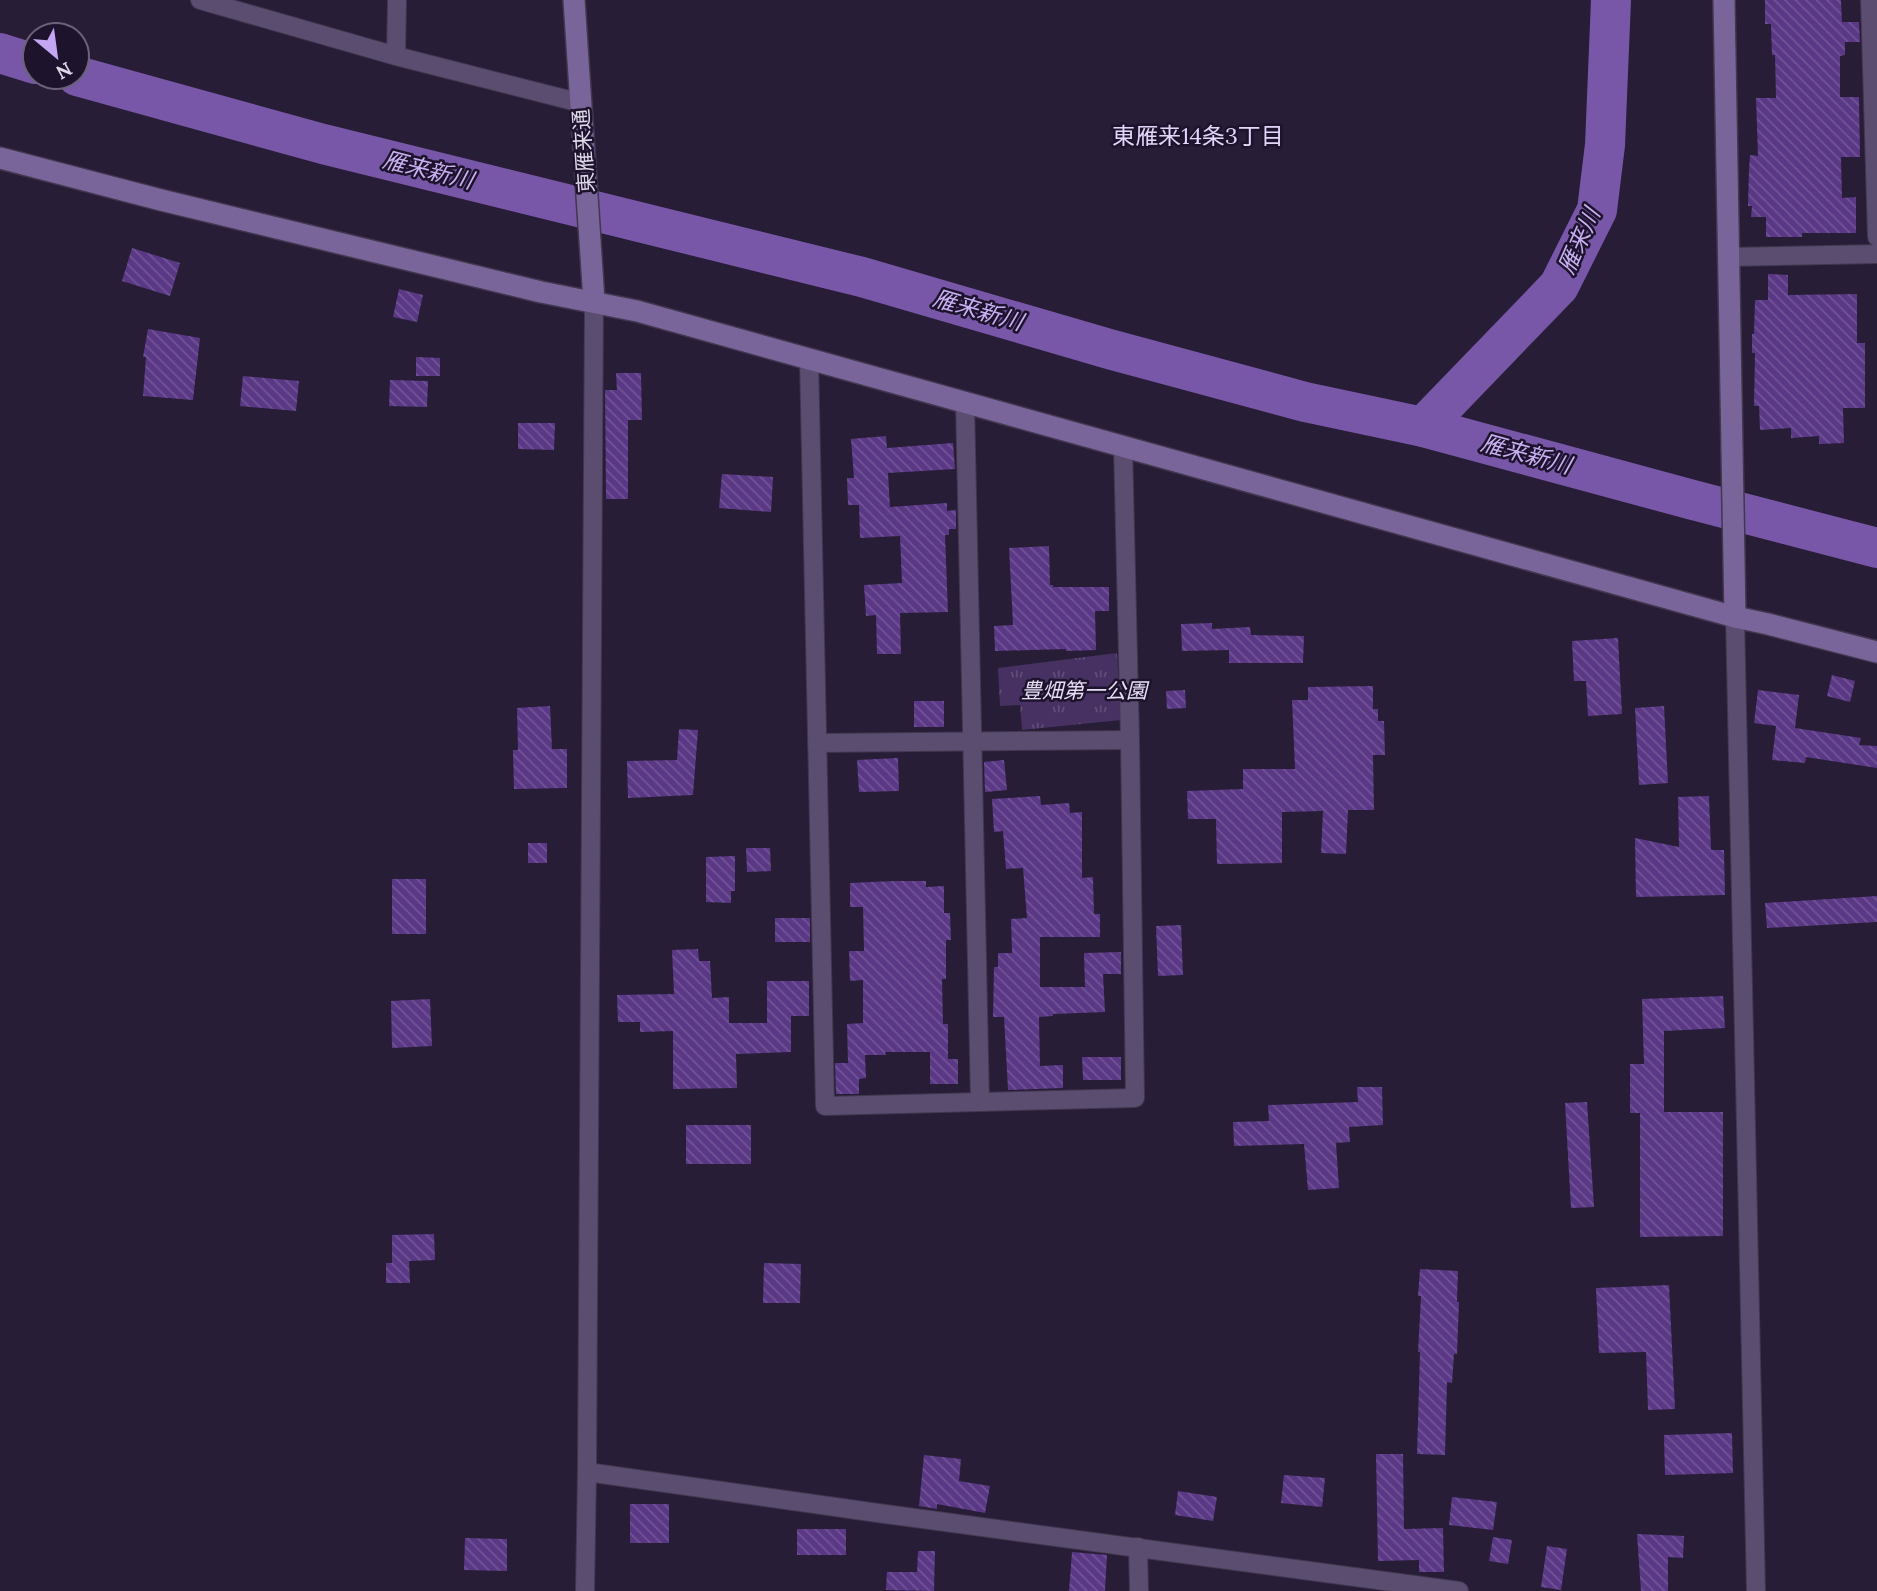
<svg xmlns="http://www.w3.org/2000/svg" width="1877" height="1591" font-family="Lora,'Noto Sans JP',serif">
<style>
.park{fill:url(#park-tufts)}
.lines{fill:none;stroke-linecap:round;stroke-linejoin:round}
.river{stroke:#7957a8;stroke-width:40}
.building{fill:url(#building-back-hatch)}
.street-casing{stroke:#41374f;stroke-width:20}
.secondary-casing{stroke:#41374f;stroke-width:24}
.street{stroke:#5a4d70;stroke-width:18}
.secondary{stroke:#7a659b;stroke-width:21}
.labels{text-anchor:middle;stroke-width:5;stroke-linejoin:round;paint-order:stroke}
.street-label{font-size:21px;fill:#ded8e9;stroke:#1d132c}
.park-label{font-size:21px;font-style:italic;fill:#e5def4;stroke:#1d132c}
.neighbourhood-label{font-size:23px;fill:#e2d6f9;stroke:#1d132c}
.water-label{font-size:23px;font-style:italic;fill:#c8b0f1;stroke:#1d132c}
</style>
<defs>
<pattern id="park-tufts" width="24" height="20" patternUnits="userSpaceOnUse" patternTransform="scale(1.75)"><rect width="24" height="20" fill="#463162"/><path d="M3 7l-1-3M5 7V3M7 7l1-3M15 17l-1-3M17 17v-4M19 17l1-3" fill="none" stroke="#604e78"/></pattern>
<pattern id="building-back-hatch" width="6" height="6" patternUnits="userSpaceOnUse" patternTransform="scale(1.75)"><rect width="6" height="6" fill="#5a3885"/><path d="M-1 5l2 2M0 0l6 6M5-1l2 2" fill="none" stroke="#715496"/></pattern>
</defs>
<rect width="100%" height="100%" fill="#271d36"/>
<!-- park -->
<path class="park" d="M1117,653L1121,720L1022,730L1020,705L1000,706L998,668Z"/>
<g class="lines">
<!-- river -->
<g class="river">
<path d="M0,53L35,64"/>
<path d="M77,76L323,144L862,277L1109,349L1305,402L1423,427L1693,500L1877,548"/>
<path d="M1423,427L1559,286L1597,210L1605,145L1611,0"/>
</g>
</g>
<!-- building -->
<g class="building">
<path d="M1765,0H1841L1842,22H1859L1860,42H1845V55L1840,56V97H1859L1860,157H1841L1842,198L1856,197V233H1802V237H1766V217H1751L1752,206H1748L1749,170L1750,155L1758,156L1756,98H1776L1775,55H1772L1771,24H1765Z"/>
<path d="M132,248L180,263L170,296L122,281Z"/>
<path d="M1768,274L1788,275V295L1857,294V343H1865V408H1843L1844,443L1819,444V436L1791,438V428L1760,430L1759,406H1754L1755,353H1752V334H1754L1755,300H1768Z"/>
<path d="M399,289L423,295L417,322L393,317Z"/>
<path d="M148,329L200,338L193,400L143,396L146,357H143Z"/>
<path d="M416,357L440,358V376H416Z"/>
<path d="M616,373H641L642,420H628V499H606L605,390H617Z"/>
<path d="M243,376L299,381L296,411L240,406Z"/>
<path d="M390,380L428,381L427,407L389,406Z"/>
<path d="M518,423H555L554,450L518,449Z"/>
<path d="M886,436L887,448L953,443L955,469L888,473L890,507L947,503V511L956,510V529H949V535H945L948,612L900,613L901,654H877L876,615L866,616L864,585L902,583L900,536L860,538L859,505H848L847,478H854L851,439Z"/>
<path d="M722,474L773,477L771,512L719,508Z"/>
<path d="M1049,546L1050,585H1053V587H1109V611H1095L1096,650L1066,651V649L995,651L994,626L1013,625L1009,548Z"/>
<path d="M1212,623V629L1250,627L1251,635L1304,636L1303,663H1229V650L1182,651L1181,624Z"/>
<path d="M1618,638L1622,714L1588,716L1586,681H1574L1572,641Z"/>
<path d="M1832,675L1855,681L1850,702L1827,696Z"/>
<path d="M1373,686V709H1378V721H1384L1385,755H1373L1374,810H1348L1346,854L1321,853L1323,811L1282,812V863L1217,864L1216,819H1188L1187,791L1243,789V769H1295L1292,700H1308V687Z"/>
<path d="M1185,690L1186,708L1167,709L1166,691Z"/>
<path d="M1758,690L1799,695L1795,728L1861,738L1859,745L1877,746V768L1806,757L1805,763L1772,760L1776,726L1754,723Z"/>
<rect x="914" y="701" width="30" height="26"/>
<path d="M550,706L552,749H567V788L514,789L513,750H518L517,708Z"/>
<path d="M1664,706L1668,783L1639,785L1635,708Z"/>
<path d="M679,729L698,730L693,795L628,798L627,761L677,760Z"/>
<path d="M898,758L899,791L859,792L857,760Z"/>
<path d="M1004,760L1007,790L985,792L984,762Z"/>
<path d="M1040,796L1041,805L1069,803L1070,813L1082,812V878L1093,877L1094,914H1100V937H1040V987H1085L1084,953L1121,952V974H1103L1105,1012L1053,1014V1016L1039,1017L1040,1066L1063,1065V1088L1008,1090L1004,1017H993L994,967H998V953H1012L1011,919L1027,918L1023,868L1006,869L1003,831L994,832L992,799Z"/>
<path d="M1709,796L1711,850H1724L1725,895L1636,897L1635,838L1679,847L1678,797Z"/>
<rect x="528" y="843" width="19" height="20"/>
<path d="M746,848H770L771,871L747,872Z"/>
<path d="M735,856V891H731V903L706,902V857Z"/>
<rect x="392" y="879" width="34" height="55"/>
<path d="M894,881H926V887L944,886V913H950L951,940H946V979H942L943,1024H948V1059H958V1084H930V1052H885L886,1055H865L866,1078L859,1079V1094H836L835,1063H848L847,1024L863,1023V1030V980L850,981L849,951H864L863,907H850V883Z"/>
<path d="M1877,896V922L1767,928L1765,903Z"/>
<rect x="775" y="918" width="35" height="24"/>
<path d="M1181,925L1183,975L1158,976L1156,926Z"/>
<path d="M698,949L699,961H710L712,998L729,997V1023H767V981H809V1016H791V1052L736,1054L737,1088L673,1089V1031L640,1032V1022H618L617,995L674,994L672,950Z"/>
<path d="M1723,996L1725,1028L1664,1031V1112H1723V1236L1640,1237V1113H1630V1064H1644L1642,999Z"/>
<path d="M430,999L432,1046L392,1048L391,1001Z"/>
<path d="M1082,1057H1121V1080H1083Z"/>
<path d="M1357,1087H1382L1383,1125L1349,1127L1350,1142L1336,1143L1339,1188L1308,1190L1304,1144L1234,1146L1233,1122L1269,1121L1268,1105L1358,1102Z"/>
<path d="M1587,1102L1594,1207L1571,1208L1565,1103Z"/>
<rect x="686" y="1125" width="65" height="39"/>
<path d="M434,1234L435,1260L409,1261L410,1283H386V1263H392V1235Z"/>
<path d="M764,1263L801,1264L800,1303H763Z"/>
<path d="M1420,1269L1458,1271L1457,1302H1459L1457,1354H1454L1452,1383L1447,1382L1445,1455L1417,1454L1420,1352H1418L1421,1296H1418Z"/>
<path d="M1669,1285L1675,1409L1648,1410L1646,1352L1599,1353L1596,1288Z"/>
<path d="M1732,1433L1733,1473L1665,1475L1664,1435Z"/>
<path d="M1376,1454H1403L1404,1529L1443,1528L1444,1572H1419V1560L1378,1561Z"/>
<path d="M924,1455L961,1459L959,1481L990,1486L985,1513L937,1504V1509L919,1506Z"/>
<path d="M1284,1475L1325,1478L1322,1507L1281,1503Z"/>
<path d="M1178,1491L1217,1497L1213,1521L1175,1515Z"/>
<path d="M1452,1497L1497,1502L1493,1530L1449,1525Z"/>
<rect x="630" y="1504" width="39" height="39"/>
<rect x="797" y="1529" width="49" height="26"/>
<path d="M1637,1534L1684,1536L1683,1558L1668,1557V1591H1641Z"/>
<path d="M1493,1537L1512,1540L1508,1564L1489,1561Z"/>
<path d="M465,1538L507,1539V1571L464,1570Z"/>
<path d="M1547,1546L1567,1549L1561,1590L1541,1587Z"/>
<path d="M918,1551H935L934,1591L886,1590L887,1572H917Z"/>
<path d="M1072,1552L1107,1555L1105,1591H1069Z"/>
</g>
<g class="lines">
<defs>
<g id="street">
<path d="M200,0L396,56L581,103"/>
<path d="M1870,0L1877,237"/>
<path d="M396,56L397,0"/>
<path d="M1728,257L1877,254"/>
<path d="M809,359L825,1106L1135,1098L1130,740L1123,446"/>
<path d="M965,402L980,1102"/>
<path d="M1735,617L1756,1591"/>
<path d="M817,743L1130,740"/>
<path d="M587,1472L885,1514L1459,1591"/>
<path d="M1138,1547L1139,1591"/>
<path d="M585,1591L587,1472L594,301"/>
</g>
<g id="secondary">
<path d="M574,0L594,301"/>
<path d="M1724,0L1735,617"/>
<path d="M0,158L161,200L541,292L637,311L1735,617L1768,624L1877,652"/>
</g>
</defs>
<!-- street casing -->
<use href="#street" class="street-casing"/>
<!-- secondary casing -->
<use href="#secondary" class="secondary-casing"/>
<!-- street -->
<use href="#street" class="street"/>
<!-- secondary -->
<use href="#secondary" class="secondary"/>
</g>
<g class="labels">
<!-- street labels -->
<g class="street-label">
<text transform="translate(584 151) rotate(-94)" y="7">東雁来通</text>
</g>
<!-- park labels -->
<g class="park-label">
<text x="1084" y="698">豊畑第一公園</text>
</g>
<!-- neighbourhood labels -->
<g class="neighbourhood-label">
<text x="1198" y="144">東雁来14条3丁目</text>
</g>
<!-- water labels -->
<g class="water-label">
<text transform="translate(428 170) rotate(14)" y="8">雁来新川</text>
<text transform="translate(1579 241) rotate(-66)" y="8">雁来川</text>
<text transform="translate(978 310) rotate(16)" y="8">雁来新川</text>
<text transform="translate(1526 454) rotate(15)" y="8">雁来新川</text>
</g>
</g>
<!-- north arrow -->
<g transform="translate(56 56) rotate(151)"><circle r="33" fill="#1d132c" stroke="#6a6278" stroke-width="2"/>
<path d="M0-5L12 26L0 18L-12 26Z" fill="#c3a7f2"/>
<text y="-10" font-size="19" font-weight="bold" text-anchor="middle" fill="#ded8e9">N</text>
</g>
</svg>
